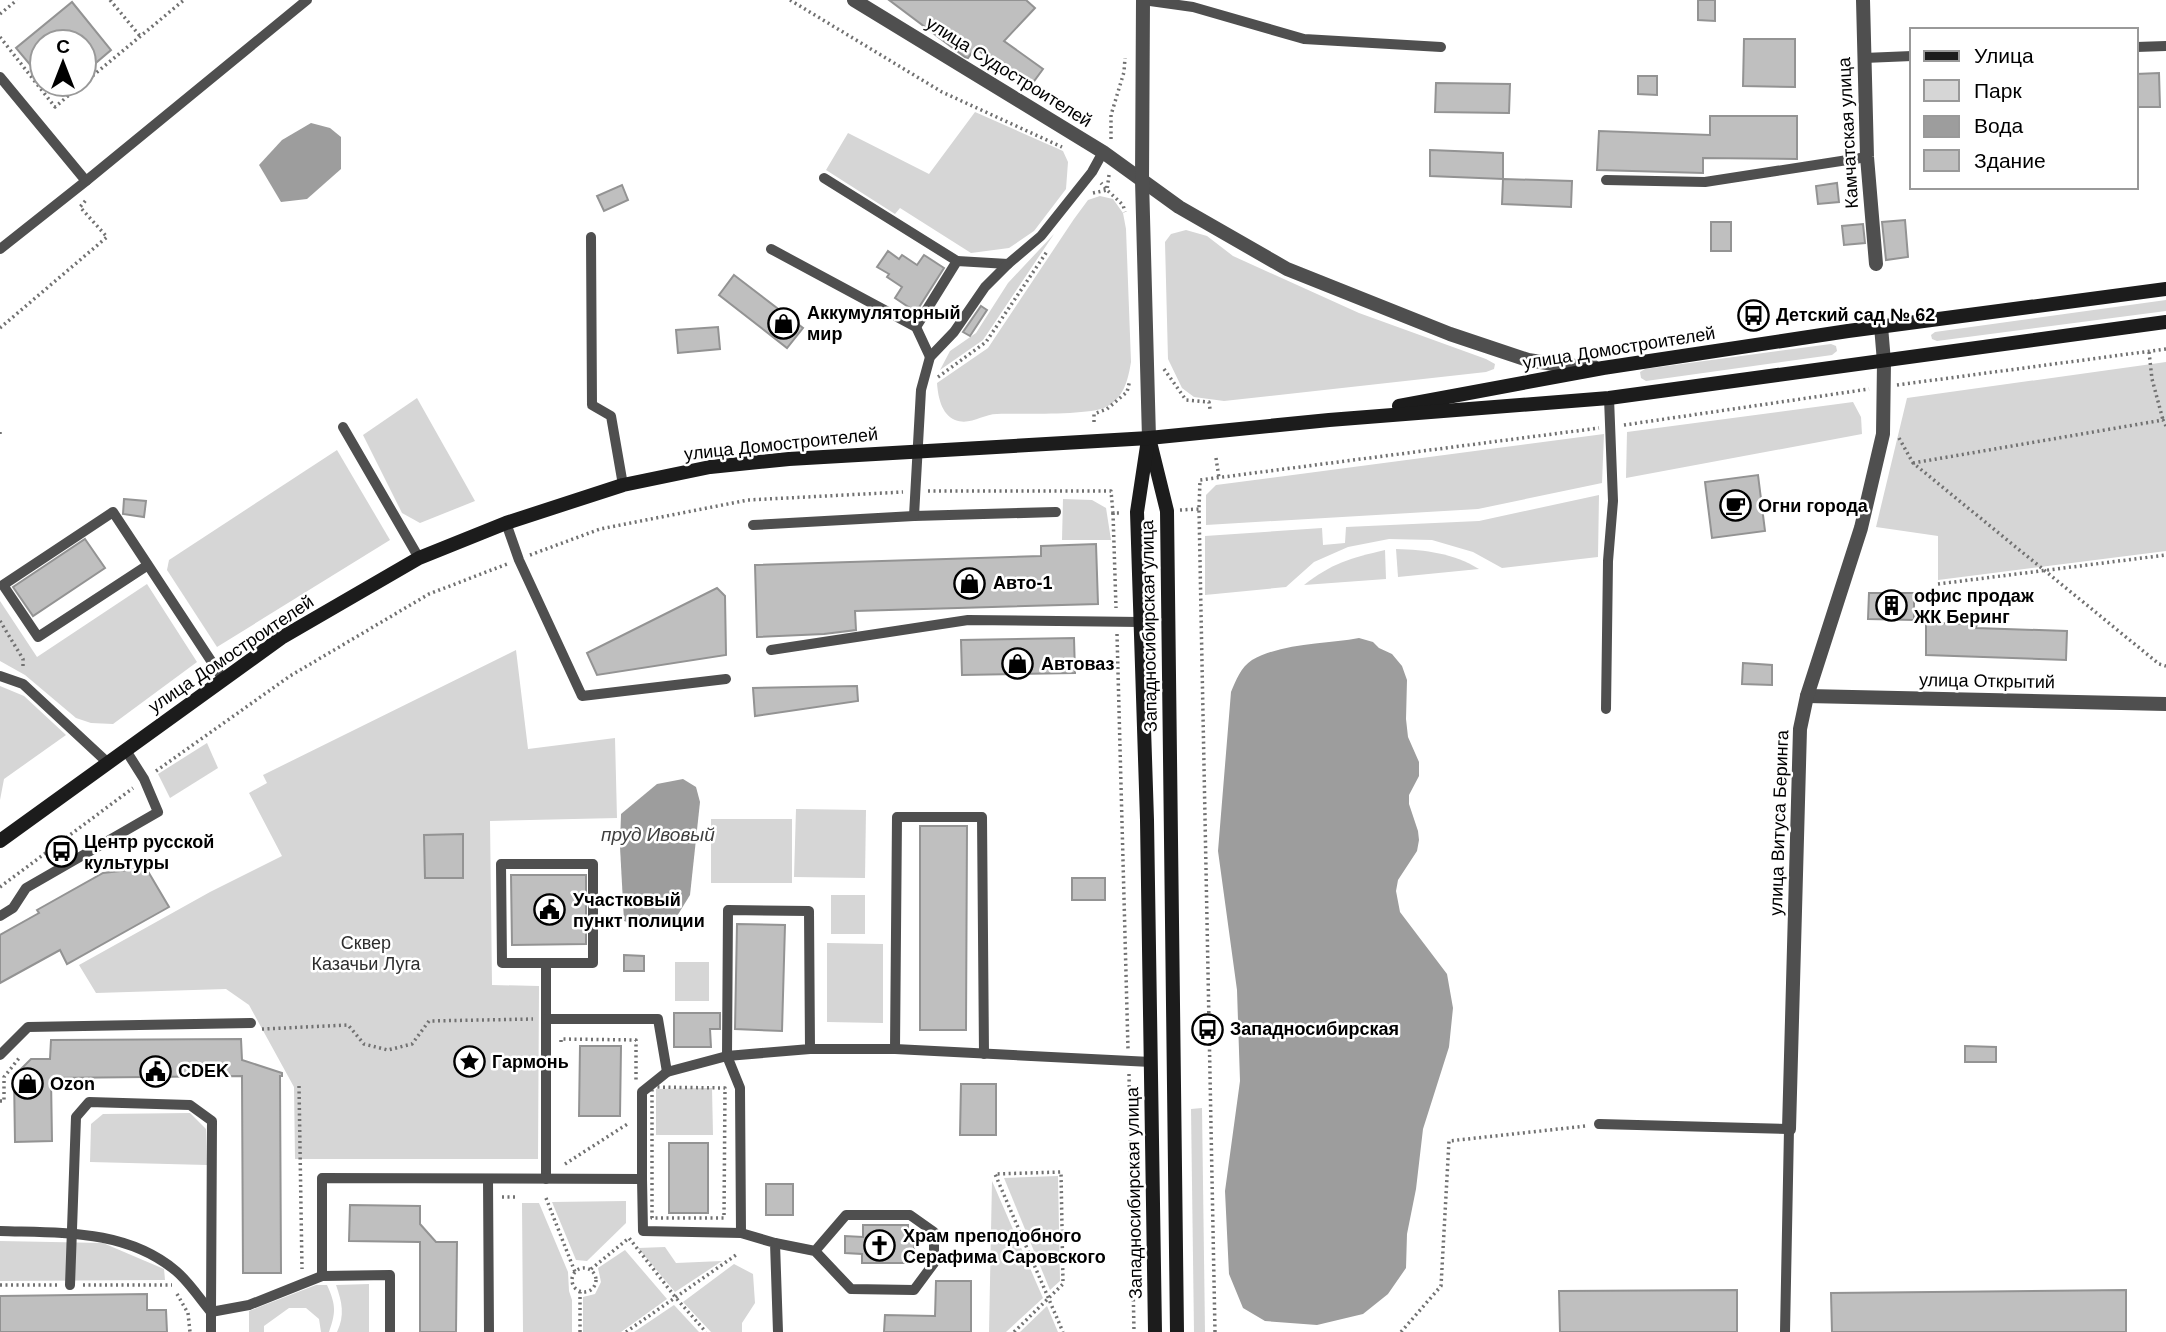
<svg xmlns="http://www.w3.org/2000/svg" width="2166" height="1332" font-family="Helvetica,sans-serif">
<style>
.green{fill:#d6d6d6}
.water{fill:#9d9d9d}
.building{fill:#bfbfbf;stroke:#939393;stroke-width:2}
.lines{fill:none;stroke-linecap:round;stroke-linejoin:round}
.path{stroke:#717171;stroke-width:3.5;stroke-dasharray:2 3.5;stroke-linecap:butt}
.service{stroke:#4f4f4f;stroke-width:10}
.minor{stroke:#4f4f4f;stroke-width:14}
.secondary{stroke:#1c1c1c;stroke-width:14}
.labels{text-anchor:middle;stroke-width:5;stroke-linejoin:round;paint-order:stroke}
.street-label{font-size:18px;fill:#000;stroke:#fff}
.poi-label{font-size:18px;font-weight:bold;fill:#000;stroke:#fff;text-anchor:start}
.park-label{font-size:18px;fill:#2d2d2d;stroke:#fff}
.water-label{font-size:19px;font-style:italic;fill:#3e3e3e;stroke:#fff}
</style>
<rect width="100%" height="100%" fill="#fff"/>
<!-- green -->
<g class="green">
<path d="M975,112L1063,151L1068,162L1066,189L1034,231L1009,248L971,253L900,208L895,214L826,170L848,133L929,174Z"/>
<path d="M1100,196L1113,199L1123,213L1126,229L1131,362C1128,380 1124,398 1106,407C1088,416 1020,413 997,414C983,414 970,426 955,420C941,414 938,396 937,383L988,348L1074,219L1088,200Z"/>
<path d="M1186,230L1207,236L1233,256L1359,313L1486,359L1495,364L1494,369L1486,372L1224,401L1194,397L1182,388L1168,359L1165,242L1171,234Z"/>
<path d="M1054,234L983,340L940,370L950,351L976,333L1008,283Z"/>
<path d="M2166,300V311L1937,341L1932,339L1931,335L1935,332Z"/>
<path d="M1831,344L1836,346L1837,351L1832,355L1646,381L1641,378L1640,372L1645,369Z"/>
<path d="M2166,362V551L1938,580V536L1876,527L1907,398Z"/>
<path d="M417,398L475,501L420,523L402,513L363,435Z"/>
<path d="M1853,402L1861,417L1862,434L1626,478L1627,432Z"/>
<path d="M1604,434L1602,483L1478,509L1206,525V495L1216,485Z"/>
<path d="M337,450L390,540L217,647L167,570L169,560Z"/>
<path d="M1599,495L1598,557L1502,568L1473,552L1432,540L1389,539L1348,547L1314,562L1286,587L1205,595V536L1322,528L1323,545L1345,543L1346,527L1479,521Z"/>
<path d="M1063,499L1092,500L1106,508L1111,540H1062Z"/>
<path d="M1396,549C1426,550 1453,553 1479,569L1398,577Z"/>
<path d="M1385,550L1386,579L1304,585C1332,563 1351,558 1385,550Z"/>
<path d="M147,584L197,662L113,724L91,723L76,718L25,675L0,661V601L37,657Z"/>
<path d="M516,650L528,749L615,738L617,818L490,821L492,985L539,986L538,1159H295L294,1087L249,1005L226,989L96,993L79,965L210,892L282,856L249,793L267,783L263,775Z"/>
<path d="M0,686L24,696L66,735L4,779L0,800Z"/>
<path d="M207,743L218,768L170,798L158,774Z"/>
<path d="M796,809L866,810L865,878L794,877Z"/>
<rect x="711" y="819" width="81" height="64"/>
<rect x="831" y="895" width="34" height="39"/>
<path d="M827,943L883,944V1023L827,1022Z"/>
<rect x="675" y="962" width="34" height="39"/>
<path d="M712,1088L713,1135H656V1089Z"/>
<path d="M1202,1108L1205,1332H1194L1191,1109Z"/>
<path d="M190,1113L206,1129L207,1165L90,1162L91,1124L103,1114Z"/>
<path d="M1058,1176L1060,1281L1050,1290L1004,1178Z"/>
<path d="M992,1181L1043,1298L1006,1332H989Z"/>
<path d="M626,1201V1223L587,1261L576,1260L552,1202Z"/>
<path d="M522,1203H539L568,1272L569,1291L572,1300V1332H523Z"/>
<path d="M0,1241L103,1243L164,1269L165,1280L0,1281Z"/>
<path d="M665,1247L676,1263L722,1261L675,1292L638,1248Z"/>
<path d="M625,1250L667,1299L621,1332H583V1297L595,1294L601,1282L598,1268Z"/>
<path d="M734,1264L753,1274L755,1303L742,1323V1332H711L683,1302Z"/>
<path d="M369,1284V1332H337C345,1315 342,1302 336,1285Z"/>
<path d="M316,1285H327C336,1305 336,1312 329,1332H321L319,1319L306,1308H289L264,1326V1332H249V1311Z"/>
<path d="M674,1305L699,1332H634Z"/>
<path d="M1047,1306L1058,1332H1020Z"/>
</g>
<!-- water -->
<g class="water">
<path d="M311,123L330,128L341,137V169L307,199L281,202L259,165L282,140Z"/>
<path d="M1359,638L1373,642L1379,648L1392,654L1402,666L1407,680L1406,719L1408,737L1419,762V776L1409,795V804L1418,831L1419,840L1417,851L1398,880L1396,891L1400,912L1447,974L1453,1008L1449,1047L1423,1129L1416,1189L1407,1234L1406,1268L1388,1294L1363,1314L1317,1325L1265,1321L1243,1308L1229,1274L1225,1191L1240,1081L1237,990L1218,851L1231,692C1236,680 1241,667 1252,660C1281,643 1327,644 1359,638Z"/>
<path d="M683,779L696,787L700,802L690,895L674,921L649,929L624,921L620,847L621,814L657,784Z"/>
</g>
<!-- building -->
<g class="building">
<path d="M889,0H1026L1035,8L1004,41L1043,69L1029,88L975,48L968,58L965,57Z"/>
<path d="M1698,0H1715V21L1698,20Z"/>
<path d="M72,2L111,50L84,73V42H42V79L16,48Z"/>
<path d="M1744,39H1795V87L1743,86Z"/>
<path d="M2159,73L2160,107H2136V74Z"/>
<path d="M1638,76H1657V95L1638,94Z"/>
<path d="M1436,83L1510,84L1509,113L1435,112Z"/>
<path d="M1710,116H1797V159L1703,158V173L1597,170L1599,131L1710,135Z"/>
<path d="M1430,150L1503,153V179L1430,176Z"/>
<path d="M1503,179L1572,181L1571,207L1502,204Z"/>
<path d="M1837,183L1839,202L1818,204L1816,186Z"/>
<path d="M622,185L628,200L604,211L597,196Z"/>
<path d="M1905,220L1908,257L1886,260L1882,222Z"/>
<rect x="1711" y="222" width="20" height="29"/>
<path d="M1863,224L1865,243L1844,245L1842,226Z"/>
<path d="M888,251L899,259L902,255L917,265L924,255L944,268L916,312L895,298L902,287L887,277L889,274L877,267Z"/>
<path d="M734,275L803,328L787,348L719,295Z"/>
<path d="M981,306L987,310L970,336L963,332Z"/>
<path d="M718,327L720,349L678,353L676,330Z"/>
<path d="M1758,475L1765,531L1712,538L1705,482Z"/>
<path d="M124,499L146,501L144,517L123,514Z"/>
<path d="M85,539L105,568L33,616L13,587Z"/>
<path d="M1096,544L1098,604L855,611L856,630L824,634L757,637L755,565L1041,556V546Z"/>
<path d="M717,588L725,596L726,655L597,675L587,653Z"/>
<path d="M1869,593H1914V620L1868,619Z"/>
<path d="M1926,623L1977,624L1976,628L2067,631L2066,660L1926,655Z"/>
<path d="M1074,638L1075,673L962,675L961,640Z"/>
<path d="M1743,663L1772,665V685L1742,684Z"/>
<path d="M857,686L858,701L755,716L753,688Z"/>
<path d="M920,826H967L966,1030H920Z"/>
<path d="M463,834V878H425L424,835Z"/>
<path d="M146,868L169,907L67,964L60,950L0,983V935L39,913L37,910L103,873Z"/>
<path d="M511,875H586V944L512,945Z"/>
<rect x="1072" y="878" width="33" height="22"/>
<path d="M737,924L785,925L782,1031L735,1029Z"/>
<path d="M624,955L644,956V971H624Z"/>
<path d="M674,1013H720V1029H710L711,1047H674Z"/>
<path d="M241,1039L242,1060L282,1073V1076H280L281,1273H243L242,1076L51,1078L52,1141L15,1142L14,1076L31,1059H50L51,1040Z"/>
<path d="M580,1046H621L620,1116H579Z"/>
<path d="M1965,1046L1996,1047V1062H1965Z"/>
<path d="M961,1084H996V1135H960Z"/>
<rect x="669" y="1143" width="39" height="70"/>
<rect x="766" y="1184" width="27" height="31"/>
<path d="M350,1205L420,1206V1224L436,1242H457L456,1332H420V1242L349,1241Z"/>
<path d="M863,1225H908V1233L914,1239V1249L908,1256V1263H862V1254L845,1253V1236L863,1237Z"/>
<path d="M936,1281H971V1332H884L885,1315L935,1316Z"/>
<path d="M1737,1290V1332H1560L1559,1291Z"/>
<path d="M2126,1290V1332H1832L1831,1293Z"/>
<path d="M147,1294V1310H166L167,1332H0V1296Z"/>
</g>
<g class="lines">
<!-- path -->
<g class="path">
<path d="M110,0L140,36"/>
<path d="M790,0L942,92L1062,147"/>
<path d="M0,14L17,0"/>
<path d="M0,37L55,107L82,84"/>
<path d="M84,83L184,0"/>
<path d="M1111,139V115L1124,72L1125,58"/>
<path d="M1109,175L1107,190L1123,205L1125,212"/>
<path d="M1093,193L1107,190L1101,183"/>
<path d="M0,328L107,237L80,207L86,200"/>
<path d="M2149,352L2152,379L2163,420"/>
<path d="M1164,369L1186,400L1209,402L1210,409"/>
<path d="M938,377L986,342L1048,250"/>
<path d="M1897,385L2166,349"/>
<path d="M1094,422V414L1107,409L1127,392L1130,380"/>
<path d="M1624,425L1869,389"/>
<path d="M0,432V436"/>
<path d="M1899,438L1913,463L2159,664L2166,666"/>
<path d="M1216,458L1219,478"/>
<path d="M1913,463L2163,420L2166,426"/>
<path d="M928,491H1111L1113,513H1120"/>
<path d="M1180,510L1199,509"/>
<path d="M1113,513L1116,608"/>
<path d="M530,555L600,529L748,500L903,492"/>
<path d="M1938,584L2166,555"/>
<path d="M0,621L23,659V669"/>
<path d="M1117,634L1128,1049"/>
<path d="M156,771L290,676L429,594L507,564"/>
<path d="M0,887L133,788"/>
<path d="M262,1029L348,1025L364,1044L388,1050L412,1044L429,1021L533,1019"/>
<path d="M561,1042V1039L636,1040V1081"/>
<path d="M1129,1074L1134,1332"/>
<path d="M299,1086L302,1269"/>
<path d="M652,1087L725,1088L724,1218H652Z"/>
<path d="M0,1101H4V1077L20,1057"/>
<path d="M565,1164L629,1123"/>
<path d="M502,1197H517"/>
<path d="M546,1198L575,1272"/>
<circle cx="584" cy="1280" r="12"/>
<path d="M591,1269L629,1238L676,1298L706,1332"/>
<path d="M0,1285H57"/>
<path d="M83,1285H172"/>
<path d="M177,1294L188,1313L190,1332"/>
<path d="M580,1332V1292"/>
<path d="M626,1332L736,1255"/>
<path d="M1014,1332L1063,1284L1061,1172L995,1174L1063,1332"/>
<path d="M1215,1332L1199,509L1200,480L1599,428"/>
<path d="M1401,1332L1441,1286L1449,1141L1586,1126"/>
</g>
<!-- service -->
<g class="service">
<path d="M1143,0L1193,7L1304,39L1441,47"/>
<path d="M2136,47L2166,46"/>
<path d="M1864,58L1912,56"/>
<path d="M0,77L86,181"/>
<path d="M824,178L957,261"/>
<path d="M1606,180L1705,182L1867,157"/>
<path d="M591,237L592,405L611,416L623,485"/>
<path d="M0,249L86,181L307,0"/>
<path d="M771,249L916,327L930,357"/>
<path d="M916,327L957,261L1008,264"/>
<path d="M343,427L419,558"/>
<path d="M1056,512L914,516L921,390L930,357L954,332L985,287L1008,264L1041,236L1092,172L1103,152"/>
<path d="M506,523L519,560L582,696L726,679"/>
<path d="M753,525L914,516"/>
<path d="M148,565L113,512L3,585L38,637L148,565L223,679"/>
<path d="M771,650L968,620L1141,622"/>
<path d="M0,676L23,684L108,763"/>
<path d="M1606,709L1608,561L1613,501L1609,398"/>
<path d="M0,916L13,908L26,888L158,812L144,779L125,749"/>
<path d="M546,963H593V864H501L502,963H546V1179"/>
<path d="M546,1019H658L667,1072"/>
<path d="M810,1049L809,911L728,910L727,1056L810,1049H895L1151,1062"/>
<path d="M895,1049L897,817H982L984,1054"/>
<path d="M0,1055L28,1027L251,1023"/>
<path d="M1599,1124L1789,1129L1785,1332"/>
<path d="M488,1179L489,1332"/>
<path d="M642,1179V1092L667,1072L727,1056L740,1088L741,1233"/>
<path d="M0,1231C61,1233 126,1229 176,1271C189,1282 200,1299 211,1312V1332"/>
<path d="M775,1243L815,1251L851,1289L914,1290L934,1263V1232L910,1215H846L815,1251"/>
<path d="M322,1276V1178L642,1179L643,1231L741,1233L775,1243L778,1332"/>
<path d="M70,1285L76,1117L89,1102L190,1105L212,1121L211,1312L249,1305L322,1276L390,1275V1332"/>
</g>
<!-- minor -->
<g class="minor">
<path d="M854,0L1103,152L1179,207L1287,269L1450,334L1528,360L1560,365L1594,367"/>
<path d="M1143,0L1142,180L1149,438"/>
<path d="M1863,0L1867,157L1876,264"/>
<path d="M1807,696L2166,704"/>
<path d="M1789,1129L1800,729L1807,696L1861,528L1883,434L1884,362L1881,326"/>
</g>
<!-- secondary -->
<g class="secondary">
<path d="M1399,406L1603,368L1848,331L2166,289"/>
<path d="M1149,438L1167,511L1177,1332"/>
<path d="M1147,446L1137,512L1147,820L1155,1332"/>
<path d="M0,841L281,638L419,558L506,523L623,485L710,467L789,459L1149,438L1329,420L1609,398L2166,322"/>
</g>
</g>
<!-- icons -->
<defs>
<symbol id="bus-ring" viewBox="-11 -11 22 22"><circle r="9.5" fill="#fff" stroke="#000" stroke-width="1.5"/><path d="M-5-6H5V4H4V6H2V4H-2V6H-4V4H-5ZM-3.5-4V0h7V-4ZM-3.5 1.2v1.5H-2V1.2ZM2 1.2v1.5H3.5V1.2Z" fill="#000"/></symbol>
<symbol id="shop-ring" viewBox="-11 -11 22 22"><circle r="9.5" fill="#fff" stroke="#000" stroke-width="1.5"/><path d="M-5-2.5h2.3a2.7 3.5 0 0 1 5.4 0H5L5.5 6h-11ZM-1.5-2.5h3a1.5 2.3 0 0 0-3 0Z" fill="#000"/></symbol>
<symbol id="cafe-ring" viewBox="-11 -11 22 22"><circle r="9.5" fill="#fff" stroke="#000" stroke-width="1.5"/><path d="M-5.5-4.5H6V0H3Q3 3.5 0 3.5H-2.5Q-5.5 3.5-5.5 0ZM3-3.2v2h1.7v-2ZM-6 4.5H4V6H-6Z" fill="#000"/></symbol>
<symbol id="building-ring" viewBox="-11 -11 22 22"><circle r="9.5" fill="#fff" stroke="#000" stroke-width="1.5"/><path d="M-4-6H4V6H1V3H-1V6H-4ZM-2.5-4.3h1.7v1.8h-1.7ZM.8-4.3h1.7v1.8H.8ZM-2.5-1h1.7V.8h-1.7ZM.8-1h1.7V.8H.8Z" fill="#000"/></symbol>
<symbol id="civic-ring" viewBox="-11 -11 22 22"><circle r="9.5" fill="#fff" stroke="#000" stroke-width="1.5"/><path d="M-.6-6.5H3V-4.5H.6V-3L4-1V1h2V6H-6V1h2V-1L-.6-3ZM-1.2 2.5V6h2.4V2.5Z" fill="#000"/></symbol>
<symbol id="sight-ring" viewBox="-11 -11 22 22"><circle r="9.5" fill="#fff" stroke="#000" stroke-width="1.5"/><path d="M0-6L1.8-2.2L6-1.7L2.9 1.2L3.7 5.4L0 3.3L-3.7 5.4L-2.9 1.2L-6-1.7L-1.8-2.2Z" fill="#000"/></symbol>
<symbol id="church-ring" viewBox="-11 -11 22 22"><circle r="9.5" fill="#fff" stroke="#000" stroke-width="1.5"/><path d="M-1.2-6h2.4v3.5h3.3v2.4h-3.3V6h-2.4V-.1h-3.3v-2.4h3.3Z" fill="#000"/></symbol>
</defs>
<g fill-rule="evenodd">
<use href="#bus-ring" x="1736" y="298" width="35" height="35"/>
<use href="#shop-ring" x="766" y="306" width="35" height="35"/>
<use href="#cafe-ring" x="1718" y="488" width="35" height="35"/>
<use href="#shop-ring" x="952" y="566" width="35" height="35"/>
<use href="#building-ring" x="1874" y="588" width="35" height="35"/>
<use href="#shop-ring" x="1000" y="646" width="35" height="35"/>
<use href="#bus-ring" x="44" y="834" width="35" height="35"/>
<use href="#civic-ring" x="532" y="892" width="35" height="35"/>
<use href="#bus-ring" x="1190" y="1012" width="35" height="35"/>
<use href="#sight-ring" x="452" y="1044" width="35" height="35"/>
<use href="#civic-ring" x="138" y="1054" width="35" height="35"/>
<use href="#shop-ring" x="10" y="1066" width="35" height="35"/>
<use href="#church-ring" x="862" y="1228" width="35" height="35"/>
</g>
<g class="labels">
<!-- street labels -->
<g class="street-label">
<text transform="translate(1009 72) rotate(32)" y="6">улица Судостроителей</text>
<text transform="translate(1848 133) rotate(-93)" y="6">Камчатская улица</text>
<text transform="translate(1619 348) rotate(-9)" y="6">улица Домостроителей</text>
<text transform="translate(781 444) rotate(-6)" y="6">улица Домостроителей</text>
<text transform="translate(1149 626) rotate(-91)" y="6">Западносибирская улица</text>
<text transform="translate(231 654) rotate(-34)" y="6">улица Домостроителей</text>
<text transform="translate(1987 681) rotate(1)" y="6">улица Открытий</text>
<text transform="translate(1779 823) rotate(-88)" y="6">улица Витуса Беринга</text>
<text transform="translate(1134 1193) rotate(-91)" y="6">Западносибирская улица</text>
</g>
<!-- poi labels -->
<g class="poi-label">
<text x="807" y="319">Аккумуляторный<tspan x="807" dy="21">мир</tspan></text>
<text x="1776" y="321">Детский сад № 62</text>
<text x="1758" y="512">Огни города</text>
<text x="993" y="589">Авто-1</text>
<text x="1914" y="602">офис продаж<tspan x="1914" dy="21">ЖК Беринг</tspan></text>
<text x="1041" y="670">Автоваз</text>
<text x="84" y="848">Центр русской<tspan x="84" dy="21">культуры</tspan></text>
<text x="573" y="906">Участковый<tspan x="573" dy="21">пункт полиции</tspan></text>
<text x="1230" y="1035">Западносибирская</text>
<text x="492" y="1068">Гармонь</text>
<text x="178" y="1077">CDEK</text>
<text x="50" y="1090">Ozon</text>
<text x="903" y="1242">Храм преподобного<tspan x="903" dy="21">Серафима Саровского</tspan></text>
</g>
<!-- park labels -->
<g class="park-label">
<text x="366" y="949">Сквер<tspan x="366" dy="21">Казачьи Луга</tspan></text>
</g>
<!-- water labels -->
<g class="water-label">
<text x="658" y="841">пруд Ивовый</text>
</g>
</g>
<!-- legend -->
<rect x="1910" y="28" width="228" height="161" fill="#ffffff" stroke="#999999" stroke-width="2"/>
<rect x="1924" y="51" width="35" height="10" fill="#1c1c1c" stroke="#999999" stroke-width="2"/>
<text x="1974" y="63" font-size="21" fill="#000000">Улица</text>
<rect x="1924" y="80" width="35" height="21" fill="#d6d6d6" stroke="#999999" stroke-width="2"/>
<text x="1974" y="98" font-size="21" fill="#000000">Парк</text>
<rect x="1924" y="116" width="35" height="21" fill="#9d9d9d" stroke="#999999" stroke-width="2"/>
<text x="1974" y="133" font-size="21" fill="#000000">Вода</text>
<rect x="1924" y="150" width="35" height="21" fill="#bfbfbf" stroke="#999999" stroke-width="2"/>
<text x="1974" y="168" font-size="21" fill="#000000">Здание</text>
<!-- north arrow -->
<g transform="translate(63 63)"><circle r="33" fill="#ffffff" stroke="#999999" stroke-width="2"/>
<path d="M0-5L12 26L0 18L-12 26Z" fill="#000000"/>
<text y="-10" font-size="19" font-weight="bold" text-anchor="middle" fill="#000000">С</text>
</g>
</svg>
